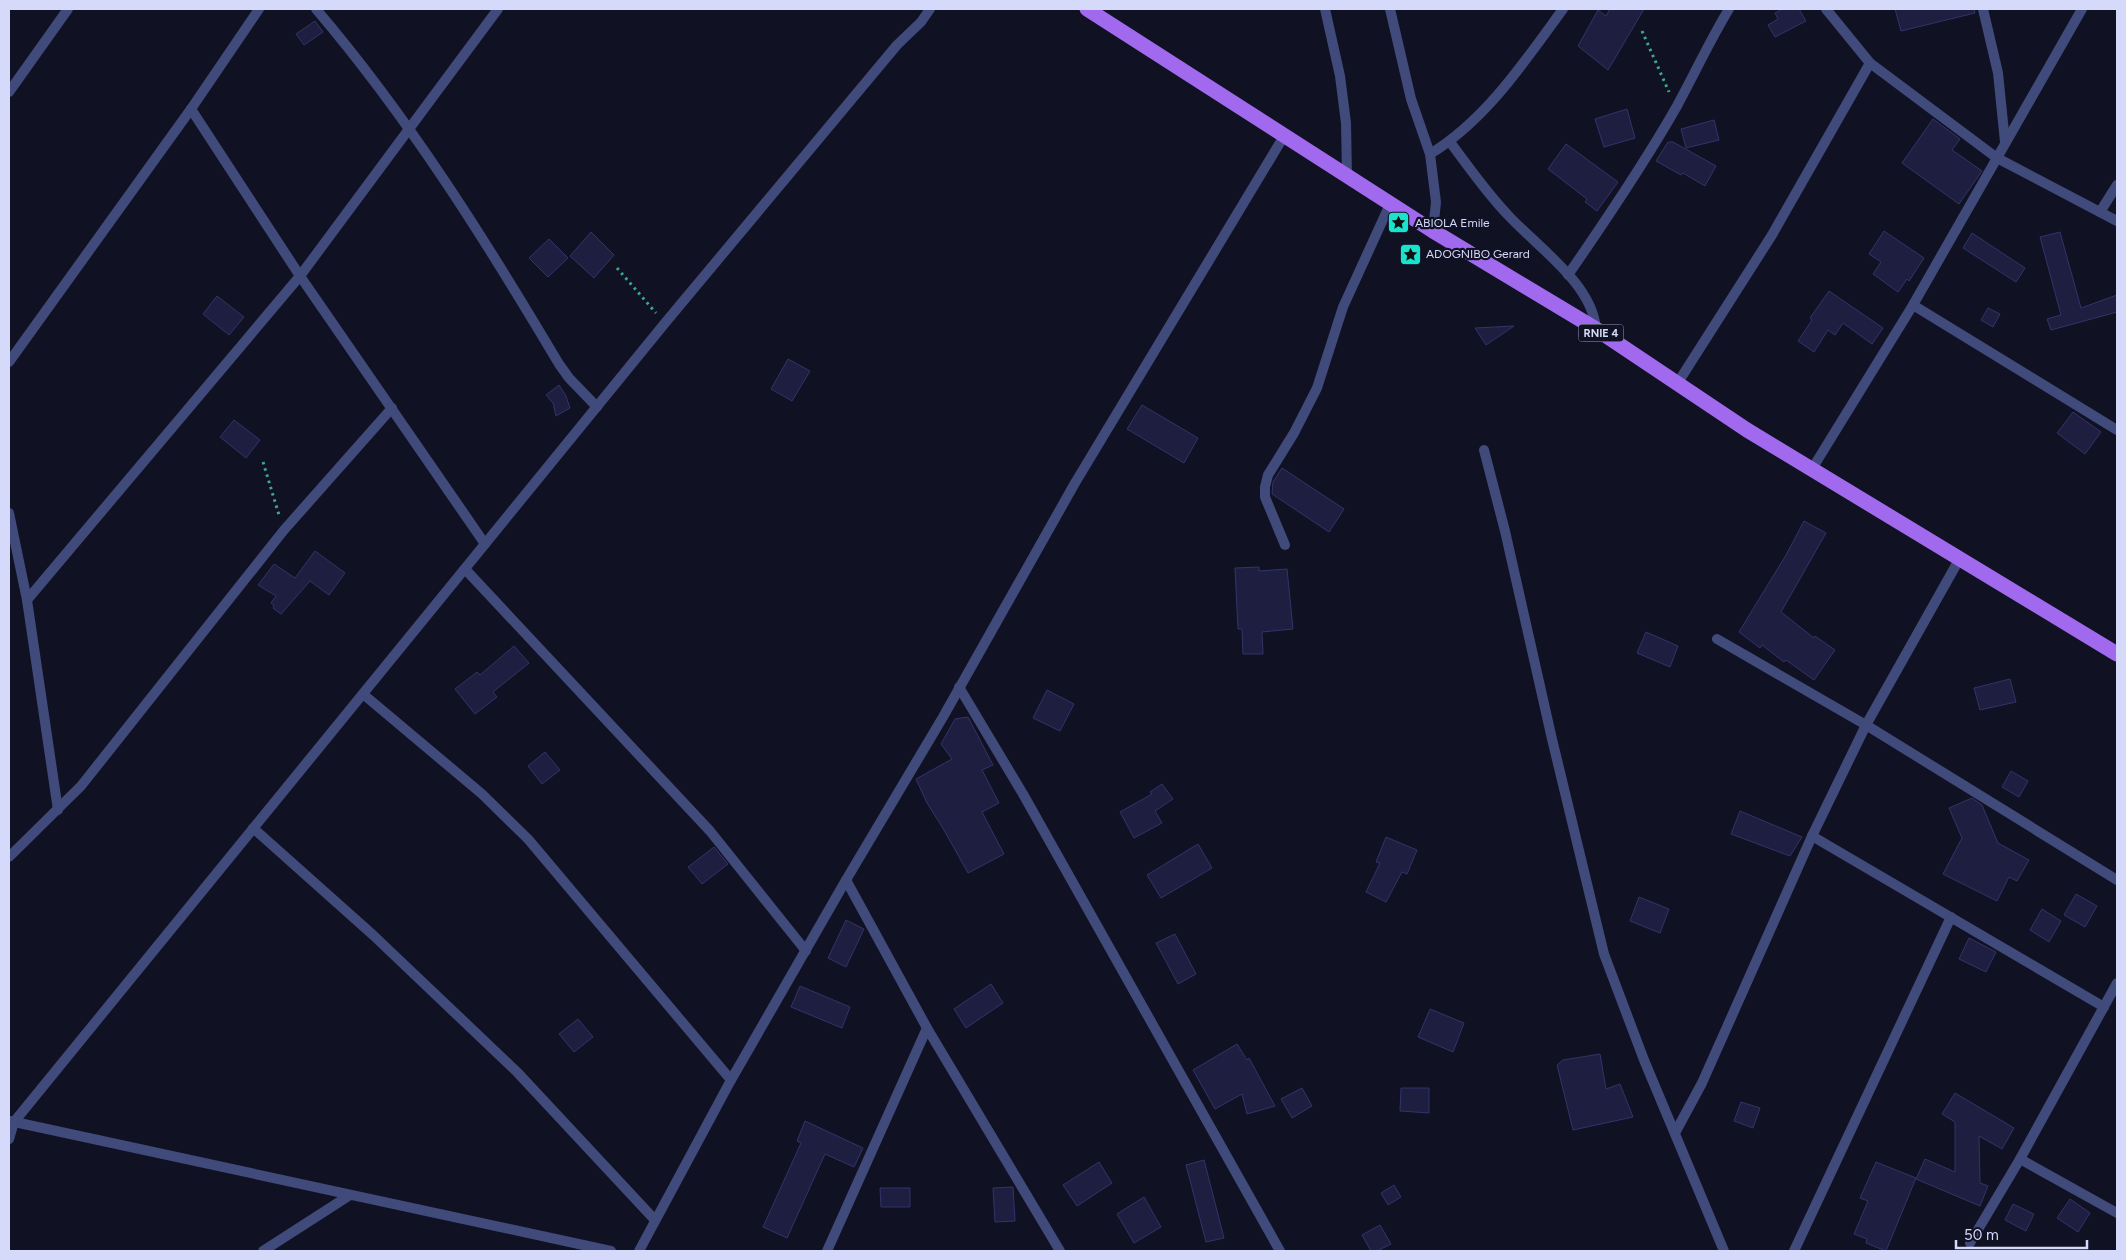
<svg xmlns="http://www.w3.org/2000/svg" width="2126" height="1260" font-family="Figtree,sans-serif">
<style>
.building{fill:#1e1f40;stroke:#33336a}
.lines{fill:none;stroke-linecap:round;stroke-linejoin:round}
.path{stroke:#3ca88b;stroke-width:3;stroke-dasharray:2.5 4;stroke-linecap:butt}
.street{stroke:#404a7b;stroke-width:10}
.primary{stroke:#a169ee;stroke-width:15}
.labels{text-anchor:middle;stroke-width:4.5;stroke-linejoin:round;paint-order:stroke}
.shield{fill:#101122;stroke:#9a9db9;stroke-width:1}
.shield-label{font-size:11px;font-weight:bold;fill:#d5d9fa}
.poi-label{font-size:12px;fill:#d5d9fa;stroke:#101122;text-anchor:start}
</style>
<rect width="100%" height="100%" fill="#101122"/>
<!-- building -->
<g class="building">
<path d="M1610,9H1644L1608,70L1578,46L1598,10L1606,16Z"/>
<path d="M1783,9H1799L1806,21L1775,37L1768,25L1778,19L1775,13Z"/>
<path d="M1895,9H1974L1975,13L1901,31Z"/>
<path d="M315,21L323,32L304,45L296,34Z"/>
<path d="M1627,109L1635,138L1604,147L1595,119Z"/>
<path d="M1933,119L1960,139L1952,150L1982,171L1959,204L1902,163Z"/>
<path d="M1714,120L1719,140L1686,148L1681,129Z"/>
<path d="M1668,142H1673L1716,166L1705,186L1683,173L1681,175L1656,161Z"/>
<path d="M1566,144L1618,182L1597,211L1585,202L1587,199L1548,169Z"/>
<path d="M1884,231L1924,258L1909,281L1907,279L1898,292L1873,274L1881,262L1869,254Z"/>
<path d="M591,232L614,255L594,278L570,256Z"/>
<path d="M2060,232L2081,308L2117,295V312L2051,330L2047,319L2061,315L2040,237Z"/>
<path d="M1972,233L2025,268L2016,282L1963,248Z"/>
<path d="M549,239L568,258L548,277L529,258Z"/>
<path d="M1829,291L1883,328L1872,344L1843,323L1835,335L1828,330L1814,352L1798,341L1812,320L1810,318Z"/>
<path d="M217,296L244,317L229,335L203,314Z"/>
<path d="M1988,308L2000,314L1993,327L1981,320Z"/>
<path d="M1514,326L1486,345L1475,328Z"/>
<path d="M788,359L810,371L792,401L771,389Z"/>
<path d="M559,385L566,396L570,408L556,416L553,403L546,395Z"/>
<path d="M1142,405L1198,438L1184,463L1127,429Z"/>
<path d="M2073,412L2101,432L2085,454L2057,433Z"/>
<path d="M234,420L260,440L246,458L220,437Z"/>
<path d="M1282,468L1344,509L1329,532L1272,494L1273,482Z"/>
<path d="M1804,521L1826,533L1781,612L1814,638L1815,636L1835,650L1814,680L1786,660L1784,662L1762,645L1760,648L1739,632L1786,555Z"/>
<path d="M315,551L345,573L329,595L310,581L281,614L273,608L274,606L271,603L276,596L258,585L274,564L295,578Z"/>
<path d="M1259,567V571L1287,569L1293,629L1262,632L1263,654H1243L1242,629H1238L1235,568Z"/>
<path d="M1646,632L1678,646L1670,667L1637,653Z"/>
<path d="M514,646L529,663L493,692L497,697L475,714L455,689L477,672L480,675Z"/>
<path d="M2010,679L2016,702L1980,710L1974,688Z"/>
<path d="M1047,690L1074,704L1060,731L1033,718Z"/>
<path d="M968,717L993,765L982,770L999,803L982,812L1004,854L968,873L944,830L927,803L916,779L952,759L941,744L955,719Z"/>
<path d="M545,752L560,770L542,784L528,766Z"/>
<path d="M2011,771L2028,781L2019,797L2002,787Z"/>
<path d="M1162,784L1173,799L1155,811L1162,823L1134,838L1120,812L1152,794L1150,792Z"/>
<path d="M1972,798L1982,805L1998,843L2029,860L2017,881L2009,877L1997,901L1943,874L1962,838L1949,808Z"/>
<path d="M1740,811L1802,837L1790,856L1731,834Z"/>
<path d="M1386,837L1417,850L1407,874L1402,872L1386,902L1366,892L1380,863L1376,862Z"/>
<path d="M1198,844L1212,868L1161,898L1147,875Z"/>
<path d="M714,847L728,864L702,884L688,867Z"/>
<path d="M2076,894L2097,906L2085,927L2064,915Z"/>
<path d="M1639,897L1669,909L1660,933L1630,921Z"/>
<path d="M2042,909L2061,921L2049,942L2030,930Z"/>
<path d="M846,920L864,929L846,967L828,958Z"/>
<path d="M1175,934L1196,974L1178,984L1156,943Z"/>
<path d="M1969,938L1996,952L1986,972L1959,959Z"/>
<path d="M991,984L1003,1003L966,1028L954,1009Z"/>
<path d="M800,986L850,1007L842,1028L791,1007Z"/>
<path d="M1430,1009L1464,1023L1453,1052L1418,1037Z"/>
<path d="M578,1019L593,1037L574,1052L559,1034Z"/>
<path d="M1237,1044L1247,1060L1249,1058L1275,1106L1247,1114L1242,1094L1215,1109L1193,1070Z"/>
<path d="M1600,1054L1606,1089L1620,1084L1633,1117L1573,1130L1557,1065L1563,1060Z"/>
<path d="M1302,1088L1312,1106L1292,1118L1281,1099Z"/>
<path d="M1401,1088H1429V1113L1400,1111Z"/>
<path d="M1955,1093L2014,1128L2002,1149L1979,1136L1980,1183L1988,1186L1980,1206L1916,1179L1925,1159L1955,1172V1122L1942,1114Z"/>
<path d="M1741,1102L1760,1108L1753,1128L1734,1121Z"/>
<path d="M805,1121L863,1148L854,1167L825,1154L787,1238L763,1227L801,1143L797,1141Z"/>
<path d="M1204,1160L1224,1238L1206,1242L1186,1165Z"/>
<path d="M1099,1162L1112,1183L1077,1206L1063,1185Z"/>
<path d="M1876,1162L1916,1178L1886,1251L1866,1243L1867,1239L1854,1234L1868,1201L1860,1198Z"/>
<path d="M1394,1185L1401,1197L1388,1205L1381,1193Z"/>
<path d="M1013,1187L1015,1221L995,1222L993,1188Z"/>
<path d="M880,1188H910V1207H881Z"/>
<path d="M1144,1197L1161,1227L1134,1243L1117,1214Z"/>
<path d="M2070,1199L2090,1213L2078,1232L2057,1218Z"/>
<path d="M2013,1204L2034,1214L2026,1231L2005,1220Z"/>
<path d="M1380,1225L1391,1244L1377,1251H1371L1362,1235Z"/>
</g>
<g class="lines">
<!-- path -->
<g class="path">
<path d="M1642,31L1669,92"/>
<path d="M617,268L656,313"/>
<path d="M263,462L279,515"/>
</g>
<!-- street -->
<g class="street">
<path d="M316,9C409,118 486,241 559,364L569,378L597,407"/>
<path d="M1325,9L1340,76L1346,123L1347,176"/>
<path d="M1390,9L1411,99L1430,154L1436,202L1433,231"/>
<path d="M1826,9L1870,63L1997,158L2117,221"/>
<path d="M1983,9L1998,73L2005,142"/>
<path d="M9,92L68,9"/>
<path d="M191,109L300,276L485,544"/>
<path d="M1450,142C1468,166 1486,192 1507,214C1537,247 1592,283 1596,329"/>
<path d="M1430,154C1486,120 1525,61 1563,9"/>
<path d="M2100,212L2117,185"/>
<path d="M1568,275C1606,220 1644,164 1677,106C1695,73 1710,40 1729,9"/>
<path d="M1913,305L2117,430"/>
<path d="M9,362L191,109L259,9"/>
<path d="M1677,384L1772,235L1870,63"/>
<path d="M1484,450L1505,531L1552,739L1604,954L1644,1060L1724,1251"/>
<path d="M1812,469L1913,305L2082,9"/>
<path d="M9,513L27,600L58,810"/>
<path d="M1285,545L1265,497V487L1268,475L1294,433L1317,388L1343,307L1391,202"/>
<path d="M465,569L710,831L806,951"/>
<path d="M27,600L300,276L498,9"/>
<path d="M1717,639L1866,725L2117,880"/>
<path d="M959,687L1023,794L1280,1251"/>
<path d="M363,694L482,794L528,839L731,1080"/>
<path d="M253,828L373,935L517,1072L655,1220"/>
<path d="M1812,836L2104,1007"/>
<path d="M9,857L81,786L284,530L392,408"/>
<path d="M10,1121L611,1251"/>
<path d="M1675,1133L1702,1083L1812,836L1866,725L1960,558"/>
<path d="M9,1139L14,1122L665,323L897,45L921,22L930,9"/>
<path d="M2020,1159L2117,1213"/>
<path d="M1970,1243L2020,1159L2117,983"/>
<path d="M263,1251L350,1195"/>
<path d="M639,1251L731,1080L846,880"/>
<path d="M827,1251L927,1028"/>
<path d="M1060,1251L927,1028L846,880L943,717L1075,483L1284,136"/>
<path d="M1794,1251L1951,917"/>
</g>
<!-- primary -->
<path class="primary" d="M1087,9L1433,231L1596,329L1747,430L2117,654"/>
</g>
<!-- icons -->
<defs>
<symbol id="sight-square" viewBox="-11 -11 22 22"><rect x="-9" y="-9" width="18" height="18" rx="4" fill="#19e3cd" stroke="#101122"/><path d="M0-6L1.8-2.2L6-1.7L2.9 1.2L3.7 5.4L0 3.3L-3.7 5.4L-2.9 1.2L-6-1.7L-1.8-2.2Z" fill="#111"/></symbol>
</defs>
<g fill-rule="evenodd">
<use href="#sight-square" x="1386" y="210" width="25" height="25"/>
<use href="#sight-square" x="1398" y="242" width="25" height="25"/>
</g>
<g class="labels">
<!-- shield labels -->
<rect class="shield" x="1578.5" y="324.5" width="45" height="17" rx="4"/>
<g class="shield-label">
<text x="1601" y="337">RNIE 4</text>
</g>
<!-- poi labels -->
<g class="poi-label">
<text x="1415" y="227">ABIOLA Emile</text>
<text x="1426" y="258">ADOGNIBO Gerard</text>
</g>
</g>
<!-- border -->
<rect width="2126" height="1260" fill="none" stroke="#d5d9fa" stroke-width="20"/>
<!-- scale -->
<path d="M1956 1240v8h131v-8" fill="none" stroke="#d5d9fa" stroke-width="2.5"/>
<text x="1964" y="1240" font-size="15" fill="#d5d9fa" stroke="#101122" stroke-width="4" paint-order="stroke">50 m</text>
</svg>
